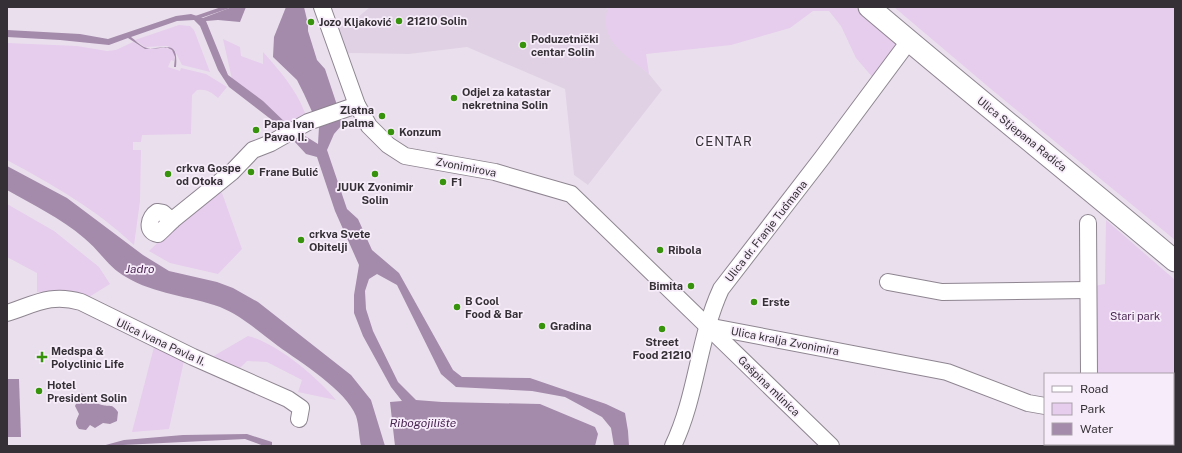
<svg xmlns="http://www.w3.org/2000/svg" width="1182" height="453" font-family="'Public Sans',sans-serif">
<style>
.built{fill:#e0d2e4}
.green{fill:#e6cced}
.water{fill:#a48aab}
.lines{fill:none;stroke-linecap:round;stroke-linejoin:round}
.stream{stroke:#a48aab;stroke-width:3.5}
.minor-casing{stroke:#8e8591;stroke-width:18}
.major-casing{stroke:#8e8591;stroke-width:23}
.minor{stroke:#fff;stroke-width:16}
.major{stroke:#fff;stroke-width:21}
.poi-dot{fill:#37930b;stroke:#f7edfa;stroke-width:1.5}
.labels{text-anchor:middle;stroke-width:3.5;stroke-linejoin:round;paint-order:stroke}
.poi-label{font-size:11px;font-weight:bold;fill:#343035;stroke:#f7edfa;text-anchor:start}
.street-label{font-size:11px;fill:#343035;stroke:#f7edfa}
.park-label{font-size:11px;fill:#4c2855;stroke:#f7edfa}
.water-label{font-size:12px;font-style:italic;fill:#4b2754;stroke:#f7edfa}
.quarter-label{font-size:13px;letter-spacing:1px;fill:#343035;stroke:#f7edfa}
</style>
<rect width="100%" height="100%" fill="#eae0ed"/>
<!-- built -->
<path class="built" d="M370,7H610L607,9L616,46L649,74L662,90L588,185L574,175L565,89L467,47L409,54L351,53L333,57L336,29L357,18Z"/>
<!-- green -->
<g class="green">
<path d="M610,7H855L899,45L874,79L856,58L841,26L829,11H813L790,28L731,45L646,54L649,74C634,61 608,47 606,25C605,20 607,14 607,9Z"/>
<path d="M894,7H1175V240L991,89Z"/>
<path d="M179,25L190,26L194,30L210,72L182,65L174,49L167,46L145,47L135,40Z"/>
<path d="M223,39L240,47L241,56L263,64V52C280,71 296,89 305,113L286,125L232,79Z"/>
<path d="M133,42L145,49L166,48L172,50L175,57L174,61L171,60L168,67L180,71L181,68L206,74L227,87L218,98C211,92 207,89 197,90L192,95L191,134L142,135L141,142H133V150H141L140,201L134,245C96,209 53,185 7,160V43L77,46L107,51L116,50Z"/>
<path d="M213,191L222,193L242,249L218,274L170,263L149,251Z"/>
<path d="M7,204L54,231L99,267L110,284L89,297L73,291L37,292V273L7,257Z"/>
<path d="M1106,220L1175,280V380H1173V374H1098L1094,286L1105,284Z"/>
<path d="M248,336C277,343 318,378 336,400L298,392L302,380L267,362L247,361L239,369L212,357Z"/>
<path d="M154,347L184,361L169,429L132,432Z"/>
</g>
<!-- water -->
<g class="water">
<path d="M232,7H246L240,22L218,20L206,21L228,75L263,101L289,126L318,144L319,127L304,94L297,80L273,57L274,37L286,7H304L308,24V31L317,60L325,69L342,120L341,126L334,134L327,150L347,209L358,219L372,250L399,273L453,370L462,377L530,378L606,404L625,413L628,431L629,446H614L611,428L602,417L565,397L532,391L456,387L441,374L397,285L377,274L369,279L365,291L366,309L373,331L398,382L416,400L442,402L540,404L595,427L598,434L595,446H395L390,402L402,401L391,387L363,336L354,313V295L359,265L335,211L317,157L306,154L281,127L229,87L218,70L200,26L194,20L177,21L131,37C135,40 140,45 144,47C160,54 179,34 176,67H174L175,57L172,50L166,47L145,49L128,38L109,45L60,40L7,37V30L80,34L108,39L176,16L191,14L203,18Z"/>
<path d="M7,166L67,198L143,255L169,271L217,282L233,288L258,302L351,375L371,400L385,446H361C359,437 359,425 356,416C346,390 300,362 278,346C259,332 242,316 220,307C189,296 154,294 126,277C109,268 99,250 84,238C61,218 33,205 7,190Z"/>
<path d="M7,379H19L21,437H7Z"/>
<path d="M81,393C87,396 96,404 102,405C109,407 112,403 118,412L117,421L110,424L103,423L95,428L90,425L86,430L79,429C74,423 76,421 79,414L75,406Z"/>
<path d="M247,434L272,442V446H264L245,439L102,446L124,440L183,435Z"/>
</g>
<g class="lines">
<!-- stream -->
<path class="stream" d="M195,18L227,7"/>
<defs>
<g id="minor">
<path d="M322,7L357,105L369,126L388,145L405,156L495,172L571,194L831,446"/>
<path d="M172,221L163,213L157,212C149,217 145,232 158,234C164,229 169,223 175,218L232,172L253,150L271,143L308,122L357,105"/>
<path d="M1088,223L1089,374"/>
<path d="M888,282L942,292L1088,290"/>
<path d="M7,313C35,304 51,293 81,302L193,357L288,399L301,408L299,419"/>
<path d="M707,326L947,372L1028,403L1045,406"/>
<path d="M1173,393H1175"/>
<path d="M673,446C697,396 698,339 721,289L822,158L909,41"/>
</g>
<path id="major" d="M869,7C970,93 1074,176 1175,261"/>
</defs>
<!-- minor casing -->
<use href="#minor" class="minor-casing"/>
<!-- major casing -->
<use href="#major" class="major-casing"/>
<!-- minor -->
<use href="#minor" class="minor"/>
<!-- major -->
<use href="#major" class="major"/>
</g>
<!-- markers -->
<g class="poi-dot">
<circle cx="399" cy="21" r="4"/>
<circle cx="311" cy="22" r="4"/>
<circle cx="523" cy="45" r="4"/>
<circle cx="454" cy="98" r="4"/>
<circle cx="382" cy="116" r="4"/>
<circle cx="256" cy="130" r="4"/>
<circle cx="391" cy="132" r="4"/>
<circle cx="251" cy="172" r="4"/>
<circle cx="168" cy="174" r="4"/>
<circle cx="375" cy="174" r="4"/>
<circle cx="443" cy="182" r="4"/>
<circle cx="301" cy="240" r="4"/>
<circle cx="660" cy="250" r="4"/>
<circle cx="691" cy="286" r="4"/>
<circle cx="754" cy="302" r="4"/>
<circle cx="457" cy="307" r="4"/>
<circle cx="542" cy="326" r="4"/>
<circle cx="662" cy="329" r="4"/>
<path d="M40 351h4v4h4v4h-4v4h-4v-4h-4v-4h4z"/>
<circle cx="39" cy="391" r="4"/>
</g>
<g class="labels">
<!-- poi labels -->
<g class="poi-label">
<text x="407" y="25">21210 Solin</text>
<text x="319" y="26">Jozo Kljaković</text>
<text x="531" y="43">Poduzetnički<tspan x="531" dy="13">centar Solin</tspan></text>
<text x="462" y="96">Odjel za katastar<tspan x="462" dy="13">nekretnina Solin</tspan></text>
<text x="374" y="114" text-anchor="end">Zlatna<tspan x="374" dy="13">palma</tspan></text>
<text x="264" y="128">Papa Ivan<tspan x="264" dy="13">Pavao II.</tspan></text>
<text x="399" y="136">Konzum</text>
<text x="176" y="172">crkva Gospe<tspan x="176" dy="13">od Otoka</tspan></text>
<text x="259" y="176">Frane Bulić</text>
<text x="451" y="186">F1</text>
<text x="375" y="191" text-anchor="middle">JUUK Zvonimir<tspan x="375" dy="13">Solin</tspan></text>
<text x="309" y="238">crkva Svete<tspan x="309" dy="13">Obitelji</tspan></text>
<text x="668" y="254">Ribola</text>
<text x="683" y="290" text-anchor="end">Bimita</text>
<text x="465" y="305">B Cool<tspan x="465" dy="13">Food &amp; Bar</tspan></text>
<text x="762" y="306">Erste</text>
<text x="550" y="330">Gradina</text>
<text x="662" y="346" text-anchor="middle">Street<tspan x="662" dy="13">Food 21210</tspan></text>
<text x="51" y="355">Medspa &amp;<tspan x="51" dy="13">Polyclinic Life</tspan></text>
<text x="47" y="389">Hotel<tspan x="47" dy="13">President Solin</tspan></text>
</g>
<!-- street labels -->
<g class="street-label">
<text transform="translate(1022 134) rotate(39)" y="4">Ulica Stjepana Radića</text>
<text transform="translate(466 167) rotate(11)" y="4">Zvonimirova</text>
<text transform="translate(766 231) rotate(-52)" y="4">Ulica dr. Franje Tuđmana</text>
<text transform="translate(785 341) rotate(11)" y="4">Ulica kralja Zvonimira</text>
<text transform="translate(161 342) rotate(25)" y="4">Ulica Ivana Pavla II.</text>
<text transform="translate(769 386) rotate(44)" y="4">Gašpina mlinica</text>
</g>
<!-- park labels -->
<g class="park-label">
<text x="1135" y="320">Stari park</text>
</g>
<!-- water labels -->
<g class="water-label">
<text x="140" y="273">Jadro</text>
<text x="423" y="427">Ribogojilište</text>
</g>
<!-- quarter labels -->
<g class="quarter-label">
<text x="724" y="146">CENTAR</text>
</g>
</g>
<!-- border -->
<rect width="1182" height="453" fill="none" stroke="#343035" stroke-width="16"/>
<!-- legend -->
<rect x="1044" y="373" width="130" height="72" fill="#f7edfa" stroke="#a9a1ab"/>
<rect x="1052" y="386" width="20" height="6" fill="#ffffff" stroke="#a9a1ab"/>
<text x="1080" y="393" font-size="12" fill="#343035">Road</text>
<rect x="1052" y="403" width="20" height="12" fill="#e6cced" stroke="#a9a1ab"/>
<text x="1080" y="413" font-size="12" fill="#343035">Park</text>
<rect x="1052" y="423" width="20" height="12" fill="#a48aab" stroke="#a9a1ab"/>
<text x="1080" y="433" font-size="12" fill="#343035">Water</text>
</svg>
